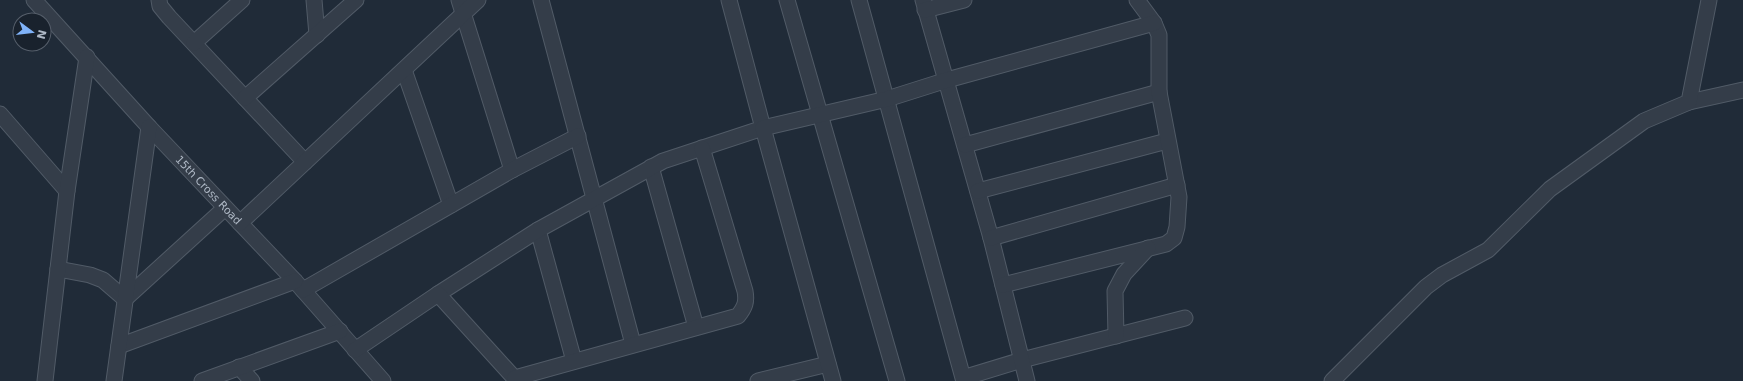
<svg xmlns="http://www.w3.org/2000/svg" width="1743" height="381" font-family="'DejaVu Sans',sans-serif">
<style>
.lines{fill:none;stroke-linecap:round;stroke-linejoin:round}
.minor-casing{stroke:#515b67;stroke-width:17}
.minor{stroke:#343d49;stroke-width:15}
.labels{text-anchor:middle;stroke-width:3;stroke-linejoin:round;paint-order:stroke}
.street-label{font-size:11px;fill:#aeb8c5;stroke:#19222d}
</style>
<rect width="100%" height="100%" fill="#202b38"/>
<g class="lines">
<defs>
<g id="minor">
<path id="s1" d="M34,0L149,127L295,281L383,381"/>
<path d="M159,0L160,6L169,17L305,162"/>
<path d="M314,0L317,35"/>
<path d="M459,0L512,170"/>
<path d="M541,0L633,344"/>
<path d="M787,0L897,381"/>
<path d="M859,0L963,378L1022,360L1185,318"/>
<path d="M923,0L991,238L1027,381"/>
<path d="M925,10L964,0"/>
<path d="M194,43L242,0"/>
<path d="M404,70L451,205"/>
<path d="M245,98L356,0"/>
<path d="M1689,102L1743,90"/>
<path d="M0,114L67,191"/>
<path d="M965,145L1159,92"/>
<path d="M651,167L696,327"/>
<path d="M978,191L1167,141"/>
<path d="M240,223L478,0"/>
<path d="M538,230L574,361"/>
<path d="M991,238L1177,185"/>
<path d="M58,269L90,275L103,280L125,299L225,208"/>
<path d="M1003,285L1166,244L1174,238L1177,227L1179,197L1159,92V35L1154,23L1137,0"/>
<path d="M303,290L512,170L578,136"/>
<path d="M438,294L538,230L663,161L763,128L729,0"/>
<path d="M1116,336L1115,291L1124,274L1148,248"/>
<path d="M119,346L295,281"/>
<path d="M355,350L438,294L517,381"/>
<path d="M239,367L252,381"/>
<path d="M515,378L738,316C745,307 747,302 745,291L702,148"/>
<path d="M45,381L67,191L87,57"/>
<path d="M114,381L149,127"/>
<path d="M202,381L340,331"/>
<path d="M758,381L828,364"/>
<path d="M833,381L763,128L887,99L947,80L1154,23"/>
<path d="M1332,381L1426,287L1442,275L1488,250L1550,189L1644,121L1689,102L1709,0"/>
</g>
</defs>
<!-- minor casing -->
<use href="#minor" class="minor-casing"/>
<!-- minor -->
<use href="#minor" class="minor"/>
</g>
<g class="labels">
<!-- street labels -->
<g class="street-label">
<text dy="4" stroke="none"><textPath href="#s1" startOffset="258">15th Cross Road</textPath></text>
</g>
</g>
<!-- north arrow -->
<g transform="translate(32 32) rotate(105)"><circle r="19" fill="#19222d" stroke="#555e6a"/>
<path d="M0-3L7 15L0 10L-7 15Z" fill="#80b3f9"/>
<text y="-6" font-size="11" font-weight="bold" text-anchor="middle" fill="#aeb8c5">N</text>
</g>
</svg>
